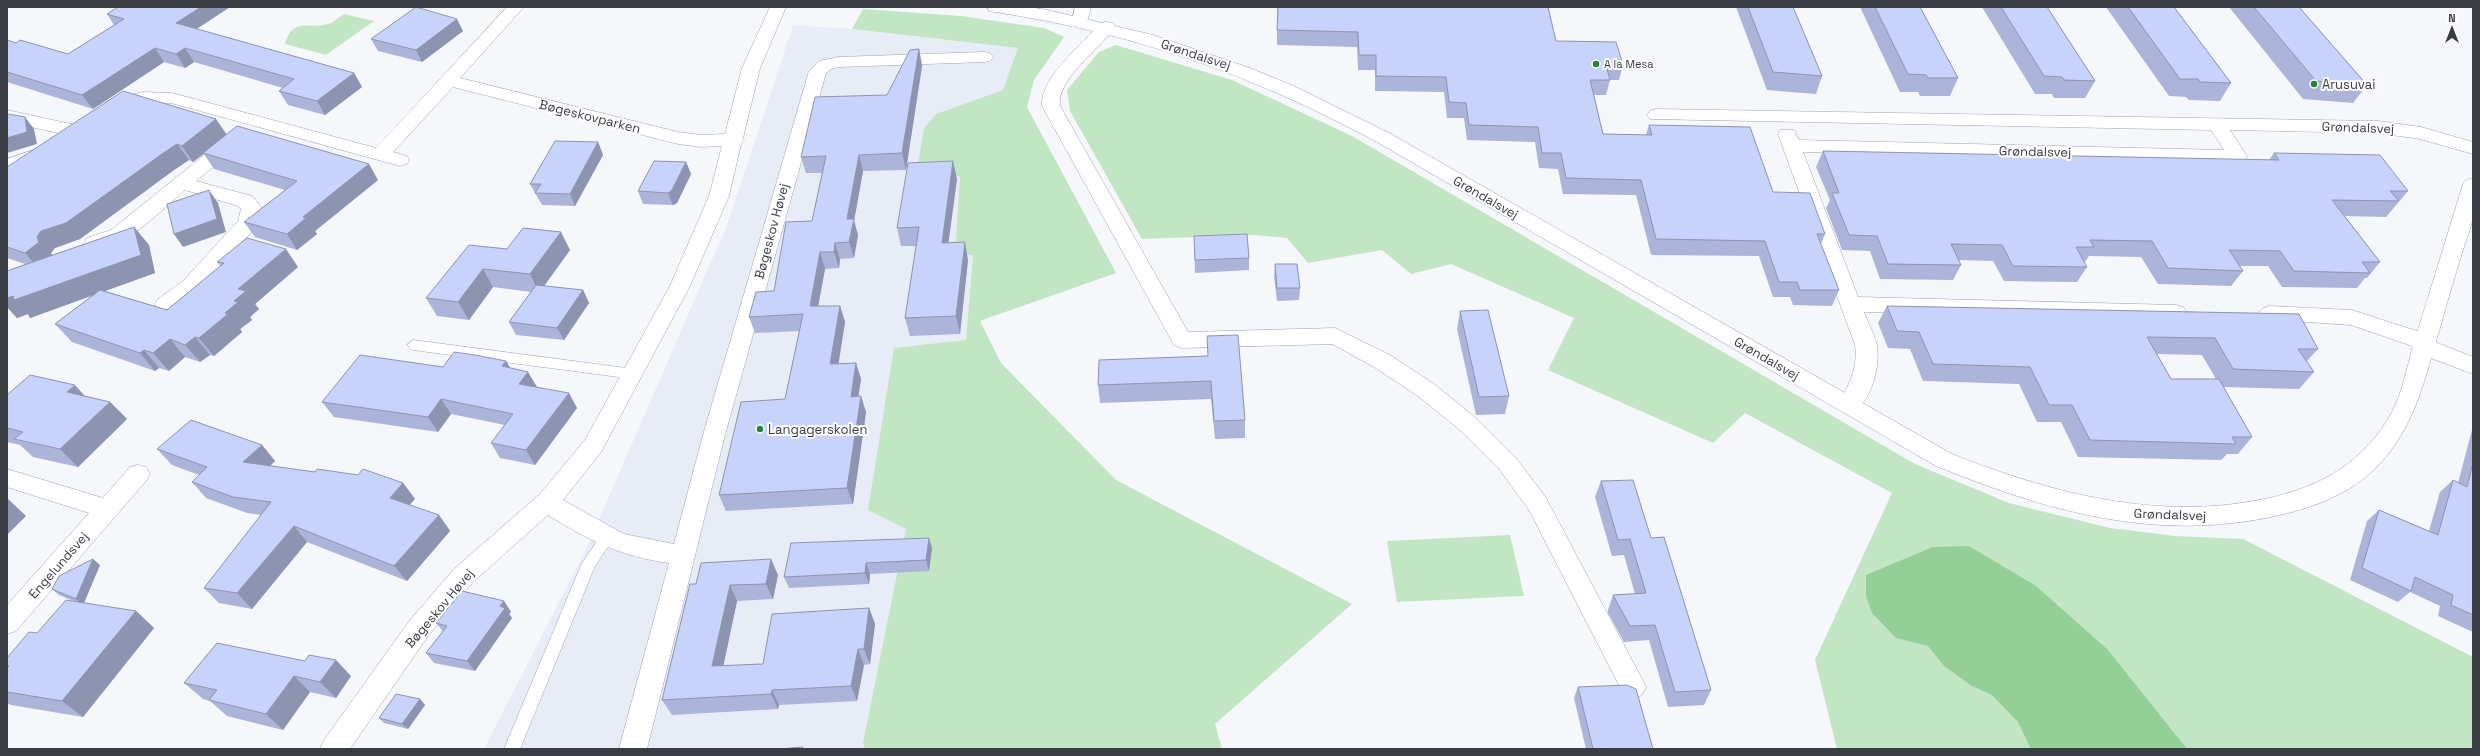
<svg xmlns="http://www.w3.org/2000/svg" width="2480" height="756" font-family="'Space Grotesk',sans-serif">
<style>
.built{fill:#e8ecf7}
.green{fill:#c2e6c3}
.water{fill:#95cf98}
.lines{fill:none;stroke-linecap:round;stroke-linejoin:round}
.service-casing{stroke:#9da3b6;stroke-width:1}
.minor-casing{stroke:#9da3b6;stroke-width:1}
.tertiary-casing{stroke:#9da3b6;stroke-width:1}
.service{fill:#fff;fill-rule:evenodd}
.minor{fill:#fff;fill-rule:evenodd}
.tertiary{fill:#fff;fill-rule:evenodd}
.wall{fill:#acb5d9;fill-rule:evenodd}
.shaded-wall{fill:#8c94b0}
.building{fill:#c8d3fc;stroke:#8c94b0}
.poi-dot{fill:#258334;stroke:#fff;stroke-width:1.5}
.labels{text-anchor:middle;stroke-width:4;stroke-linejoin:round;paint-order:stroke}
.far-poi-label{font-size:11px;fill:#3a3c44;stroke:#fff;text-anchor:start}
.street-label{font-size:13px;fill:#3a3c44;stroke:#fff}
.poi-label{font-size:13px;fill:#3a3c44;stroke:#fff;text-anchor:start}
</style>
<rect width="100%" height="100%" fill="#f6f7fb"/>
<!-- built -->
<path class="built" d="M793,25L852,29L1018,48L1004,90L936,114L924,128L918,164L961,177L955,255L973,254L966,341L894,349L906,529L863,743L865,749H484L587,547L727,225Z"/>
<!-- green -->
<g class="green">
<path d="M863,9L961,16L1044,28L1064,37L1034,80L1027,107L1116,273L980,321L1001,363L1116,480L1352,604L1215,724L1222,749H865L863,743L906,529L868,510L894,348L966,340L973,255H955L960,177L918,164L924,128L936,114L1003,90L1018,48L852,29Z"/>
<path d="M344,14L374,21L326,55L285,44C293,16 309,30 328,24C333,23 339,17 344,14Z"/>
<path d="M1116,45L1232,80L1352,136L1915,464L2009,503L2110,528L2175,536L2243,539L2473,657V749H1837L1815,660L1892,493L1745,413L1713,443L1548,370L1574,318L1451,264L1411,274L1382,250L1308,263L1287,238L1254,235L1142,239L1070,111L1067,90L1099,52Z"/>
<path d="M1510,535L1524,596L1397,602L1387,541Z"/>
</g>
<!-- water -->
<path class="water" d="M1969,546L2036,586L2108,650L2187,749H2031L2018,722L1992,695L1972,686L1944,666L1928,646L1896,638L1872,613L1866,596V575L1933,547Z"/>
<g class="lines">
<defs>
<g id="service">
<path d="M413,340L634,369L640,374L634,379L413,350L407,345Z"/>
<path d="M607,532L612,534L614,538L595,566L520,749H504L582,563L602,534Z"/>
</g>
<g id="minor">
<path d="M507,7H524L460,78L678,132L701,135L725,134L742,68L770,7H786L760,68L743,138L744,140L741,144L729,196L690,286L601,452L563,500L624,534L674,544L703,435L809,71L819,61L839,57L984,52L990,53L993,57L990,61L984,62L839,67L831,69L826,73L725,435L647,749H619L669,563C623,557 587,540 548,515L473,582L428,636L350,749H320L324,740L410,620L455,568L539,495L585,440L670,286L709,196L722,146L701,147L678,144L453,87L393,152L407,156L409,160L407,164L400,166L171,103L143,102L113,111L107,109L104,105L107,101L143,92L172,93L376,148Z"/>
<path d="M1075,7H1091L1086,25H1074L1072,21Z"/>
<path d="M1107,22L1113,23L1115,27C1100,49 1056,79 1060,106L1188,332L1335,328L1390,355L1434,384L1476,418L1515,457L1545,496L1642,679L1646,687L1642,695L1633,699L1624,695L1529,510L1499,469L1460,430L1418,396L1374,367L1332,344L1182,348L1174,345L1042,106C1039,79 1083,43 1101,23Z"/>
<path d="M1656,109L2378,121L2421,127L2473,142V154L2420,139L2378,133L2230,130L2247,156L2245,160L2238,162L1803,152L1858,297L2176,305L2183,307L2187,312L2183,317L2176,319L1864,312C1868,323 1875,335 1877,346C1881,367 1868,419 1841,411L1838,405C1849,384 1858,370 1855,345L1778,134L1780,130H1794L1799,140L2224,150L2211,130L1650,119L1647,115L1650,111Z"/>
<path d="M7,110L80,126L82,130L80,134L73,136L7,122Z"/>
<path d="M231,137L238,139L240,143L238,147L196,181L252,196L261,207V214L254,229L197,291L172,309L165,311L158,309L155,304L158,299L183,281L238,221L241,209L238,206L185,190C163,209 118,256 87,248L84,243L87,238L111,230L224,139Z"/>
<path d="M42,147L49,149L51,153L49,157L7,172V159Z"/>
<path d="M2269,306L2352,310L2432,336L2435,342L2473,357V374L2415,352L2412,346L2351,325L2262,319L2258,314L2262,309Z"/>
<path d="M138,465L146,467L150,474L146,481L16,631L7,634V605L89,513L7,487V469L103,498L130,467Z"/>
</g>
<path id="tertiary" d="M987,7H1029L1047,10L1153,35L1250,68L1298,88L1391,134L1952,454C2053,494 2161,522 2269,498C2323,486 2365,461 2392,412C2403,392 2407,365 2414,343C2430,290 2447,237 2463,184L2466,180L2473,178C2473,190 2475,204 2473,217C2471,228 2466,239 2463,250C2455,276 2447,302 2440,328C2425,377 2417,420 2384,459C2357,491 2319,506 2280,515C2158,543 2049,512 1936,466L1377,142C1250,74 1138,34 995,12L989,11Z"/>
</defs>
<!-- service casing -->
<use href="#service" class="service-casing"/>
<!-- minor casing -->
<use href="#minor" class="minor-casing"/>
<!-- tertiary casing -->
<use href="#tertiary" class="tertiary-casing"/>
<!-- service -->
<use href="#service" class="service"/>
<!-- minor -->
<use href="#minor" class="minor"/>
<!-- tertiary -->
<use href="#tertiary" class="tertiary"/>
</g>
<!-- wall -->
<g class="wall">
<path d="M118,7H230L197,29L354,73L362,87L325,115L288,105L279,91L283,88L194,62L185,68L164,62L93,109L7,82V40L16,43L68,54L114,25L107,14Z"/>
<path d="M1277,7L1556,41L1623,65L1619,80H1610L1606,95H1594L1603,134L1646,135L1649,125L1773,192L1825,234L1821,244L1839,290L1832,306L1793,305L1790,297H1773L1759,256L1651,255L1636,195L1563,194L1558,169L1539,168L1535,142L1467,140L1464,118H1447L1444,92L1375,91V70H1358L1357,47L1277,45Z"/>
<path d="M1736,7H1793L1822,76L1816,94L1767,90Z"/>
<path d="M1860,7H1920L1958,78L1950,96H1920L1918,92H1900Z"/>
<path d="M1982,7H2047L2095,81L2085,98H2054L2052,94H2035Z"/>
<path d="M2106,7H2174L2231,83L2220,101L2189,100L2186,97L2169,96Z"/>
<path d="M2229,7H2299L2367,85L2353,103L2303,99Z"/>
<path d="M463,31L422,62L378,51L371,39Z"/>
<path d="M919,49L922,66L906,170L863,171L854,221L858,235L854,258L840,259L839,268L825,269L818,306H840L845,322L838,363H856L861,379L858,396L866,412L853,504L726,511L719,495L785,399L799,331L755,333L749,317L774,291L812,221L822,173H806L801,157L887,95Z"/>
<path d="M227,134L378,180L315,231L317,234L297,250L255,237L244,222L285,190L214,169L204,154L193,162L189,160L174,170L80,239L55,248L51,253L52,255L134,227L149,245L155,273L105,291L167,310L221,266L217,262L298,267L255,304L259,309L250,317L252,320L240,329L242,332L214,356L210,355L200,362L185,357L169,371L159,368L155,371L72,342L55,324L93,295L30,318L28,314L17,318L7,307V271L25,264L7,258V167Z"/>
<path d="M598,142L603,155L575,206L542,205L530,184Z"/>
<path d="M1823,151L2269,160L2274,153L2408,191L2386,217L2345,216L2380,262L2367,278H2365L2357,288L2282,287L2268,266H2239L2243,271L2231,286L2158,284L2141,257L2089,256L2084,263L2087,267L2077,282L2004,281L1993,261L1959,260L1961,265L1953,280L1880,279L1870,251L1842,250L1826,208L1830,200L1816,167Z"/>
<path d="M686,162L691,174L677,203L673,205L643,204L638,191Z"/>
<path d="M957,179L948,243L968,260L960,334L910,336L905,318L916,246H901L897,228Z"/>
<path d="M1194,236L1249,258V270L1195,273Z"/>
<path d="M507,249L570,250L544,286L583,290L589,303L564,340L516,335L509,322L531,292L493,287L469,320L437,316L426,298Z"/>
<path d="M1275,264L1300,288L1299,300L1277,301L1274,277Z"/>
<path d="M1887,306L2299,314L2318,349L2307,361L2314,372L2299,389L2223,387L2252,437L2238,454H2227L2221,460L2078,457L2061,422H2037L2019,384L1923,381L1910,349L1888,348L1878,323ZM2157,354L2202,355L2216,379H2171Z"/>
<path d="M1460,311L1509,396L1505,414L1476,415L1457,329Z"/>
<path d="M1207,336L1245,420V438L1215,439L1211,399L1100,403L1098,385L1208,356Z"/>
<path d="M506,361L510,368L537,387L577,408L535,465L500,458L491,443L505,425L451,414L438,432L334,417L322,402L443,367Z"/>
<path d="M7,395L85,396L110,402L127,419L78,467L33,457L20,445L7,442Z"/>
<path d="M2473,426V632L2438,616L2440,606L2410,592L2398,602L2350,580L2367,521L2379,510L2429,531L2440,492L2453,480L2458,483Z"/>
<path d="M262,445L275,461L270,466L315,472L403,483L415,499L409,505L439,515L450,531L407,581L307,542L252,609L219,603L204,588L261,515L247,513L206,498L192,482L199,475L172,465L157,449Z"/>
<path d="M1601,481L1651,538L1711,690L1704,705L1668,707L1649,640L1624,642L1608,613V610L1613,595L1635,594L1624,555L1612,556L1595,497Z"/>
<path d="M932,548L929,571L870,574L869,584L789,588L784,577Z"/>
<path d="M100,565L84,603L136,611L154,628L83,717L11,705L7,703V658L76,602L59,595L52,589Z"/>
<path d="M778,575L773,599L737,601L723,666L763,664L869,608L875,624L870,664L864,665L857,701L779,705L778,709L672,715L662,700L696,584Z"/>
<path d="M504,601L511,612L509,614L512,618L475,671L434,663L426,653L443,631L436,623Z"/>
<path d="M217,643L351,676L336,698L310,692L283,730L227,716L210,701L203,699L184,683Z"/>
<path d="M1578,687L1653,749H1586L1574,698Z"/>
<path d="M420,699L425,705L408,729L384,723L379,718Z"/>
</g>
<!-- shaded-wall -->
<g class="shaded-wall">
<path d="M201,7H230L185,36L176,23Z"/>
<path d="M457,19L463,31L422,62L416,50Z"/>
<path d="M155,48L164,62L93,109L82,95Z"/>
<path d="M185,48L194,62L185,68L176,54Z"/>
<path d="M919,49L922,66L906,170L902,153Z"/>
<path d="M354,73L362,87L325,115L317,101Z"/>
<path d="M25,117L34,129L37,144L7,153V138Z"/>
<path d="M216,119L227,135L193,162L182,146Z"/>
<path d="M598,142L603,155L575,206L570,194Z"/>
<path d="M177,144L189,160L174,170L80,239L55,248L51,253L53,258L39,269L25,253L41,231Z"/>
<path d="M859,155L863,171L854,221L858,235L854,258L849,242L847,219Z"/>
<path d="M953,161L957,179L946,261L942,243Z"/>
<path d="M686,162L691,174L677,203L673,205L668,193Z"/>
<path d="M369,164L378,180L315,231L317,234L297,250L287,234L303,217Z"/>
<path d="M209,190L218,203L226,232L183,247L174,234Z"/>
<path d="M134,227L149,245L155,273L30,318L28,314L17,318L7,307V298Z"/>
<path d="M561,232L570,250L539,293L530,274Z"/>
<path d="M965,242L968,260L960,334L956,316Z"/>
<path d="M835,243L840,259L839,268L834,252Z"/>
<path d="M286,249L298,267L255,304L259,309L250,317L252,320L240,329L242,332L214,356L199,338L225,313L234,301L238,289Z"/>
<path d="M820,252L825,269L815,323L810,306Z"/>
<path d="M483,269L493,287L469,320L458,302Z"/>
<path d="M583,290L589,303L564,340L557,328Z"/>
<path d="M840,306L845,322L836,380L830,364Z"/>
<path d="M195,337L210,355L200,362L185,345Z"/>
<path d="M170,339L185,357L169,371L153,353Z"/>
<path d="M144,350L159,368L155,371L140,353Z"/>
<path d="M506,361L515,376L502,366Z"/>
<path d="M856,363L861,379L856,413L851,397Z"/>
<path d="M528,372L537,387L519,384Z"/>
<path d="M75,385L91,403L67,392Z"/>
<path d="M569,393L577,408L535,465L526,450Z"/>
<path d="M861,396L866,412L853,504L847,488Z"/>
<path d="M441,399L451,414L438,432L428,417Z"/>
<path d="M110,402L127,419L78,467L60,449Z"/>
<path d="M262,445L275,461L257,478L243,462Z"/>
<path d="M403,483L415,499L402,513L390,498Z"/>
<path d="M7,498L26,516L7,535Z"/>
<path d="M439,515L450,531L407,581L394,566Z"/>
<path d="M294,526L307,542L252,609L237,593Z"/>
<path d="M929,538L932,548L929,571L926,560Z"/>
<path d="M93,559L100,565L83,605L76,599Z"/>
<path d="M771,559L778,575L773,599L766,584Z"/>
<path d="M866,563L870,574L869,584L865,573Z"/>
<path d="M730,585L737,601L720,682L712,666Z"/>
<path d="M504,601L511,612L509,614L512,618L475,671L467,661L500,606Z"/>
<path d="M869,608L875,624L870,664L864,649Z"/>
<path d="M136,611L154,628L83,717L62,701Z"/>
<path d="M858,649L864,665L857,701L851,686Z"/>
<path d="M336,660L351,676L336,698L320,682Z"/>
<path d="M294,676L310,692L283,730L266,714Z"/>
<path d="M772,690L779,705L778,709L771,694Z"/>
<path d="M420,699L425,705L408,729L402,724Z"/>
</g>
<!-- building -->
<g class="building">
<path d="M118,7H201L176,23L354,73L317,101L279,91L294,79L185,48L176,54L155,48L82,95L7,72V40L16,43L20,40L68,54L124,19L107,14Z"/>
<path d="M416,7L457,19L416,50L371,39Z"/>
<path d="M1278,7H1548L1556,41L1616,42L1623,65H1606L1610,80H1590L1603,134L1652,135L1649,125L1750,127L1773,192L1810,193L1825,234H1817L1839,290H1800L1797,282H1779L1765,241L1656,239L1641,180L1566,178L1561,153H1542L1538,127L1469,125L1466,103L1449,102L1446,77L1376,76V55H1359L1358,32L1277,30Z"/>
<path d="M1748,7H1793L1822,76L1773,72Z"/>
<path d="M1875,7H1920L1958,78H1928L1926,75L1908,74Z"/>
<path d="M2001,7H2047L2095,81L2064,80L2062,77L2044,76Z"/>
<path d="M2128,7H2174L2231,83L2200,82L2198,79H2180Z"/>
<path d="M2254,7H2299L2367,85L2316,81Z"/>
<path d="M919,49L902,153L859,155L847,219H854L849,242L835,243L834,252H820L810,306H840L830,364L856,363L851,397L861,396L847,488L719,495L741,402L785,399L803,314L749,317L756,292L774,291L786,222L812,221L826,156L801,157L815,97L887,95L910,50Z"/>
<path d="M123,91L216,119L182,146L177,144L162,154L66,223L41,231L37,237L39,242L25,253L7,247V167Z"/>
<path d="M7,114H8L25,117L27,132L7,138Z"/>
<path d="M237,126L369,164L303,217L306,218L287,234L244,222L297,181L203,153Z"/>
<path d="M555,141L598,142L570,194L535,193L541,184H530Z"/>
<path d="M1823,151L2279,160L2274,153L2380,155L2408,191H2390L2399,201L2332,200L2380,262H2362L2370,273L2294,271L2280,251L2229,250L2243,271L2168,268L2152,241L2090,240L2094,247H2076L2087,267L2013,266L2002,245L1951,244L1961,265L1888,264L1877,236L1849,235L1832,193H1839Z"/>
<path d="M654,161L686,162L672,190L668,193L638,191Z"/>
<path d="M953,161L942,243L965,242L956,316L905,318L919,227L897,228L908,163Z"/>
<path d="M209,190L217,219L174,234L167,204Z"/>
<path d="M134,227L141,255L14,300L13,296L7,298V271Z"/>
<path d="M523,228L561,232L530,274L483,269L458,302L426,298L469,245L507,249Z"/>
<path d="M1247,234L1249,258L1195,260L1194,236Z"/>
<path d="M247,238L286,249L238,289L246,291L234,301L238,302L225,313L228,314L199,338L195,337L185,345L170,339L153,353L144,350L140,353L55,324L100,290L167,310L224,263L217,262Z"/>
<path d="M1275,264H1297L1300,288H1277Z"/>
<path d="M536,285L583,290L557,328L509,322Z"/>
<path d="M1887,306L2299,314L2318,349H2298L2314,372L2233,369L2215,338L2147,337L2171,379H2219L2252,437H2232L2236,444L2090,440L2072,405H2049L2030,367L1933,364L1919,332L1897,331Z"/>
<path d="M1488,310L1509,396L1479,397L1460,311Z"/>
<path d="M1238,335L1245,420L1214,421L1211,381L1098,385L1099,360L1208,356L1207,336Z"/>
<path d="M454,352L475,355L506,361L502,366L528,372L519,384L569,393L526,450L491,443L513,414L441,399L428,417L322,402L360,355L443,367Z"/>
<path d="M30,375L75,385L67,392L110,402L60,449L14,439L23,432L7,428V395Z"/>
<path d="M191,420L262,445L243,462L315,472L317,469L358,475L363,469L403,483L390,498L439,515L394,566L294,526L237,593L204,588L271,502L233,497L192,482L207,467L157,449Z"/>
<path d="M2473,463V615L2451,605L2453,595L2415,577L2411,591L2362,568L2379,510L2438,535L2453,480L2467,487Z"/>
<path d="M1633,480L1651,538L1664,537L1711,690L1675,692L1655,625L1630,626L1614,597L1613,595L1646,593L1630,539L1618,540L1601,481Z"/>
<path d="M929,538L926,560L866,563L865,573L784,577L791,543Z"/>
<path d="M93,559L76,599L52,589L59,576Z"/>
<path d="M771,559L766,584L730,585L712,666L763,664L772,614L869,608L864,649H858L851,686L772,690L771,694L662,700L690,584H696L701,563Z"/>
<path d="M462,591L504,601L500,606L505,608L467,661L426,653L447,626L436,623Z"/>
<path d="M66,600L136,611L62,701L7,692V668L9,666H7V658L29,632L37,633Z"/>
<path d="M217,643L305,661L309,655L336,660L320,682L294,676L266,714L209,700L217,690L184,683Z"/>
<path d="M1627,685L1636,689L1653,749H1593L1578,687Z"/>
<path d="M396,694L420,699L402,724L379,718Z"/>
<path d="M803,747L802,749H779Z"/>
</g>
<!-- markers -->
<g class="poi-dot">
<circle cx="1596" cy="64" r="4"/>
<circle cx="2314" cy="84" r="4"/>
<circle cx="760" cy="429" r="4"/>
</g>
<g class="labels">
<!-- far-poi labels -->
<g class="far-poi-label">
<text x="1604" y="68">A la Mesa</text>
</g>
<!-- street labels -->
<g class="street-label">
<text transform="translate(1196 54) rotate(18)" y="5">Grøndalsvej</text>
<text transform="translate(590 116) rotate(14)" y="5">Bøgeskovparken</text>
<text transform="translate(2358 127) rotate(2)" y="5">Grøndalsvej</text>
<text transform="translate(2035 151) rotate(1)" y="5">Grøndalsvej</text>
<text transform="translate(1486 197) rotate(30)" y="5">Grøndalsvej</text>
<text transform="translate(771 231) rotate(-75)" y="5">Bøgeskov Høvej</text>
<text transform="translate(1767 358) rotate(30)" y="5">Grøndalsvej</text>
<text transform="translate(2170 514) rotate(2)" y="5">Grøndalsvej</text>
<text transform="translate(58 565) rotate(-49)" y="5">Engelundsvej</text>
<text transform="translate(439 608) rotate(-50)" y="5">Bøgeskov Høvej</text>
</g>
<!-- poi labels -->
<g class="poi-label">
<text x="2322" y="89">Arusuvai</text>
<text x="768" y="434">Langagerskolen</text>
</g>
</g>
<!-- border -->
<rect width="2480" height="756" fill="none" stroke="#3a3c44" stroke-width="16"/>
<!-- north arrow -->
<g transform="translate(2452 28)" stroke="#ffffff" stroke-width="3" paint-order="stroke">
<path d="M0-3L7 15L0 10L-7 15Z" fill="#3a3c44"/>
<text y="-6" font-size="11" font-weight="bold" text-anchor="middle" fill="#3a3c44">N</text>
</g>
</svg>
